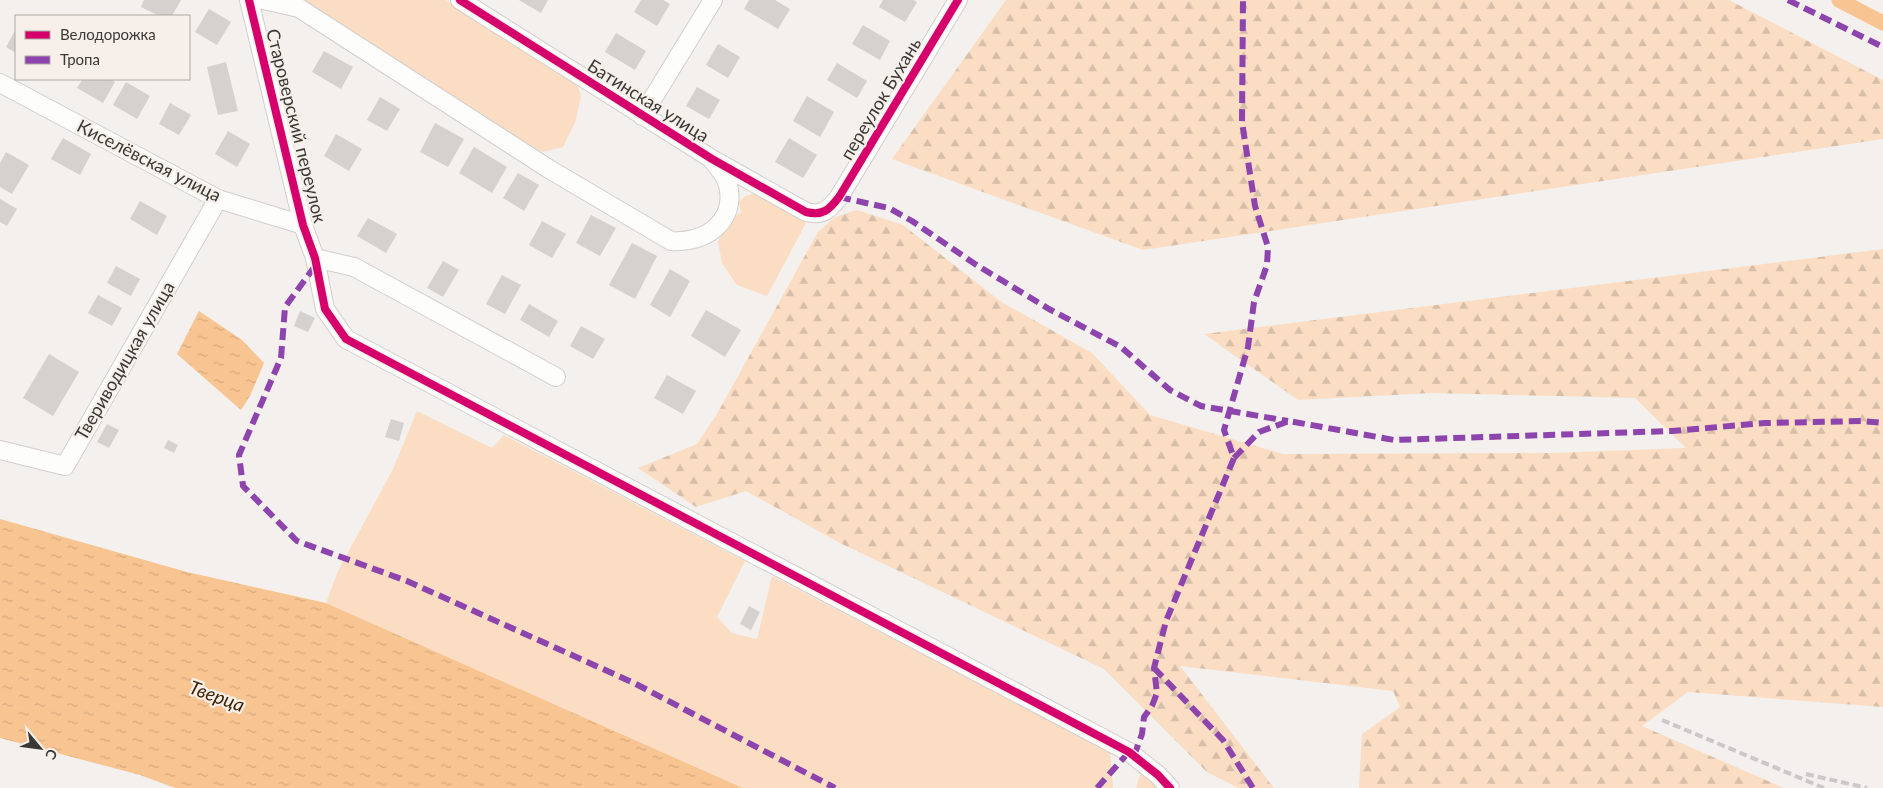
<svg xmlns="http://www.w3.org/2000/svg" width="1883" height="788" font-family="Lato,sans-serif">
<style>
.green{fill:#faddc3}
.forest{fill:url(#forest-firs)}
.water{fill:url(#water-ripples)}
.lines{fill:none;stroke-linecap:round;stroke-linejoin:round}
.canal{stroke:#f8c491;stroke-width:15}
.building{fill:#d4d1ce}
.minor-casing{stroke:#d2cecc;stroke-width:20}
.minor{stroke:#fdfdfc;stroke-width:18}
.rail{stroke:#cac8c8;stroke-width:4;stroke-dasharray:8 4;stroke-linecap:butt}
.quiet{stroke:#8e44ad;stroke-width:6;stroke-dasharray:12 6;stroke-linecap:butt}
.cycleway-casing{stroke:#f7f0ea;stroke-width:11}
.cycleway{stroke:#d6006c;stroke-width:8}
.labels{text-anchor:middle;stroke-width:4.5;stroke-linejoin:round;paint-order:stroke}
.street-label{font-size:18px;fill:#3b3936;stroke:#f7f0ea}
.water-label{font-size:19px;font-style:italic;fill:#3f2404;stroke:#f7f0ea}
</style>
<defs>
<pattern id="forest-firs" width="22" height="20" patternUnits="userSpaceOnUse" patternTransform="scale(1.25)"><rect width="22" height="20" fill="#faddc3"/><path d="M5 1l3.5 6h-7zM16 11l3.5 6h-7z" fill="#d7bea8"/></pattern>
<pattern id="water-ripples" width="26" height="14" patternUnits="userSpaceOnUse" patternTransform="scale(1.25)"><rect width="26" height="14" fill="#f8c491"/><path d="M2 4q2-2 4 0t4 0M15 11q2-2 4 0t4 0" fill="none" stroke="#d6a97e"/></pattern>
</defs>
<rect width="100%" height="100%" fill="#f4f0ed"/>
<!-- green -->
<g class="green">
<path d="M284,0H446L576,78L581,97L575,123L563,147L542,152Z"/>
<path d="M756,193L806,223L767,296L737,285L722,263L718,241L732,218L741,212L739,202L745,196Z"/>
<path d="M417,411L492,448L504,435L745,561L717,617L732,633L757,639L772,576L1110,752L1113,788H743L326,603L338,571L393,469Z"/>
<path d="M1142,769L1159,788H1136Z"/>
</g>
<!-- forest -->
<g class="forest">
<path d="M1006,0H1729L1883,80V139L1143,250L892,159Z"/>
<path d="M857,210L903,225L1000,301L1092,353L1150,415L1283,454L1554,453L1686,448L1635,398L1431,393L1298,400L1204,334L1883,249V707L1688,692L1642,726L1784,788H1359L1362,734L1400,707L1393,691L1180,666L1274,788H1238L1207,772L1104,669L842,544L746,491L696,507L638,468L697,444L717,414L818,232L835,217Z"/>
</g>
<!-- water -->
<g class="water">
<path d="M199,311L242,340L264,363L250,396L241,410L177,354Z"/>
<path d="M0,519L187,572L326,603L743,788H175L140,775L0,738Z"/>
</g>
<g class="lines">
<!-- canal -->
<path class="canal" d="M1839,0L1883,23"/>
</g>
<!-- building -->
<g class="building">
<path d="M144,0H181L172,16H159L141,7Z"/>
<path d="M519,0H548L541,13Z"/>
<path d="M641,0H663L670,4L657,26L634,12Z"/>
<path d="M749,0H775L790,9L778,29L744,9Z"/>
<path d="M883,0H913L917,2L905,22L879,7Z"/>
<path d="M209,9L231,22L217,45L195,32Z"/>
<path d="M863,25L890,41L880,60L852,44Z"/>
<path d="M16,29V53L6,47Z"/>
<path d="M616,33L646,51L635,70L605,52Z"/>
<path d="M718,44L740,57L728,78L706,65Z"/>
<path d="M324,51L353,67L341,89L312,72Z"/>
<path d="M226,62L238,111L218,115L207,67Z"/>
<path d="M837,63L867,81L857,98L827,80Z"/>
<path d="M83,79H111L115,82L103,103L77,88Z"/>
<path d="M126,82L150,96L137,119L113,105Z"/>
<path d="M697,87L720,100L709,119L686,106Z"/>
<path d="M807,96L834,112L820,137L793,121Z"/>
<path d="M380,97L400,109L387,131L367,120Z"/>
<path d="M170,103L191,115L179,135L159,124Z"/>
<path d="M435,123L464,139L448,167L420,152Z"/>
<path d="M228,131L250,144L237,167L215,154Z"/>
<path d="M336,134L362,149L349,171L324,156Z"/>
<path d="M63,138L91,154L80,175L51,159Z"/>
<path d="M789,138L817,155L803,178L775,162Z"/>
<path d="M474,147L507,167L492,193L459,173Z"/>
<path d="M6,152L29,165L12,194L0,187V163Z"/>
<path d="M518,173L539,185L524,211L503,198Z"/>
<path d="M0,199L17,209L7,226L0,222Z"/>
<path d="M140,201L167,216L157,235L130,219Z"/>
<path d="M591,215L616,228L600,256L576,243Z"/>
<path d="M368,218L397,234L386,253L357,236Z"/>
<path d="M542,221L566,234L552,258L529,245Z"/>
<path d="M632,243L657,256L635,299L609,285Z"/>
<path d="M443,261L459,270L443,297L427,288Z"/>
<path d="M116,266L140,279L131,296L107,283Z"/>
<path d="M670,269L690,281L670,317L650,305Z"/>
<path d="M502,275L521,285L505,314L486,304Z"/>
<path d="M98,295L122,308L112,326L88,313Z"/>
<path d="M529,304L558,321L549,337L520,320Z"/>
<path d="M706,310L741,330L725,357L691,336Z"/>
<path d="M300,311L315,318L308,332L294,326Z"/>
<path d="M581,326L605,339L593,359L570,346Z"/>
<path d="M49,354L79,372L53,416L23,398Z"/>
<path d="M667,375L696,391L683,414L654,398Z"/>
<path d="M391,419L404,423L399,441L385,437Z"/>
<path d="M107,424L119,430L109,448L97,442Z"/>
<path d="M168,440L178,445L174,453L164,448Z"/>
<path d="M749,606L760,612L751,630L740,624Z"/>
</g>
<g class="lines">
<defs>
<g id="minor">
<path d="M249,0L303,225L315,258L325,309L346,339L1129,752L1158,775L1170,788"/>
<path d="M263,0L299,8L549,169L671,241C704,244 737,222 728,185C726,176 719,169 713,161"/>
<path d="M460,0L712,159L806,212C823,216 829,210 839,197L958,0"/>
<path d="M0,83L218,199L303,225"/>
<path d="M642,116L713,0"/>
<path d="M315,258L354,267L556,377"/>
<path d="M0,450L65,466L218,199"/>
</g>
</defs>
<!-- minor casing -->
<use href="#minor" class="minor-casing"/>
<!-- minor -->
<use href="#minor" class="minor"/>
<!-- rail -->
<g class="rail">
<path d="M1662,720L1824,788"/>
<path d="M1806,774L1867,788"/>
</g>
<!-- quiet -->
<g class="quiet">
<path d="M1788,0L1883,47"/>
<path d="M839,197L889,208L912,221L975,264L1049,309L1121,347L1170,390L1201,406L1288,421"/>
<path d="M315,266L285,307L281,358L239,455L243,486L297,541L407,581L634,683L835,788"/>
<path d="M1234,458L1259,432L1289,421L1394,440L1672,431L1765,423L1862,421L1883,423"/>
<path d="M1154,668L1223,740L1253,788"/>
<path d="M1134,756L1142,734L1144,717L1152,706L1157,693L1154,668L1166,621L1234,458L1224,430L1248,347L1254,302L1267,265L1268,247L1255,206L1242,122L1243,0"/>
<path d="M1097,788L1129,752"/>
</g>
<defs>
<g id="cycleway">
<path d="M249,0L303,225L315,258L325,309L346,339L1129,752L1158,775L1170,788"/>
<path d="M460,0L712,159L806,212C823,216 829,210 839,197L958,0"/>
</g>
</defs>
<!-- cycleway casing -->
<use href="#cycleway" class="cycleway-casing"/>
<!-- cycleway -->
<use href="#cycleway" class="cycleway"/>
</g>
<g class="labels">
<!-- street labels -->
<g class="street-label">
<text transform="translate(881 99) rotate(-59)" y="6">переулок Бухань</text>
<text transform="translate(648 101) rotate(32)" y="6">Батинская улица</text>
<text transform="translate(296 126) rotate(76)" y="6">Староверский переулок</text>
<text transform="translate(149 161) rotate(27)" y="6">Киселёвская улица</text>
<text transform="translate(125 361) rotate(-60)" y="6">Твериводицкая улица</text>
</g>
<!-- water labels -->
<g class="water-label">
<text transform="translate(217 696) rotate(20)" y="7">Тверца</text>
</g>
</g>
<!-- legend -->
<rect x="15" y="15" width="175" height="65" fill="#f7f0ea" stroke="#aca7a2"/>
<rect x="25" y="31" width="25" height="8" fill="#d6006c" stroke="#aca7a2"/>
<text x="60" y="40" font-size="15" fill="#3b3936">Велодорожка</text>
<rect x="25" y="56" width="25" height="8" fill="#8e44ad" stroke="#aca7a2"/>
<text x="60" y="65" font-size="15" fill="#3b3936">Тропа</text>
<!-- north arrow -->
<g transform="translate(40 748) rotate(119)" stroke="#f7f0ea" stroke-width="4" paint-order="stroke">
<path d="M0-4L9 19L0 12L-9 19Z" fill="#3b3936"/>
<text y="-8" font-size="14" font-weight="bold" text-anchor="middle" fill="#3b3936">С</text>
</g>
</svg>
